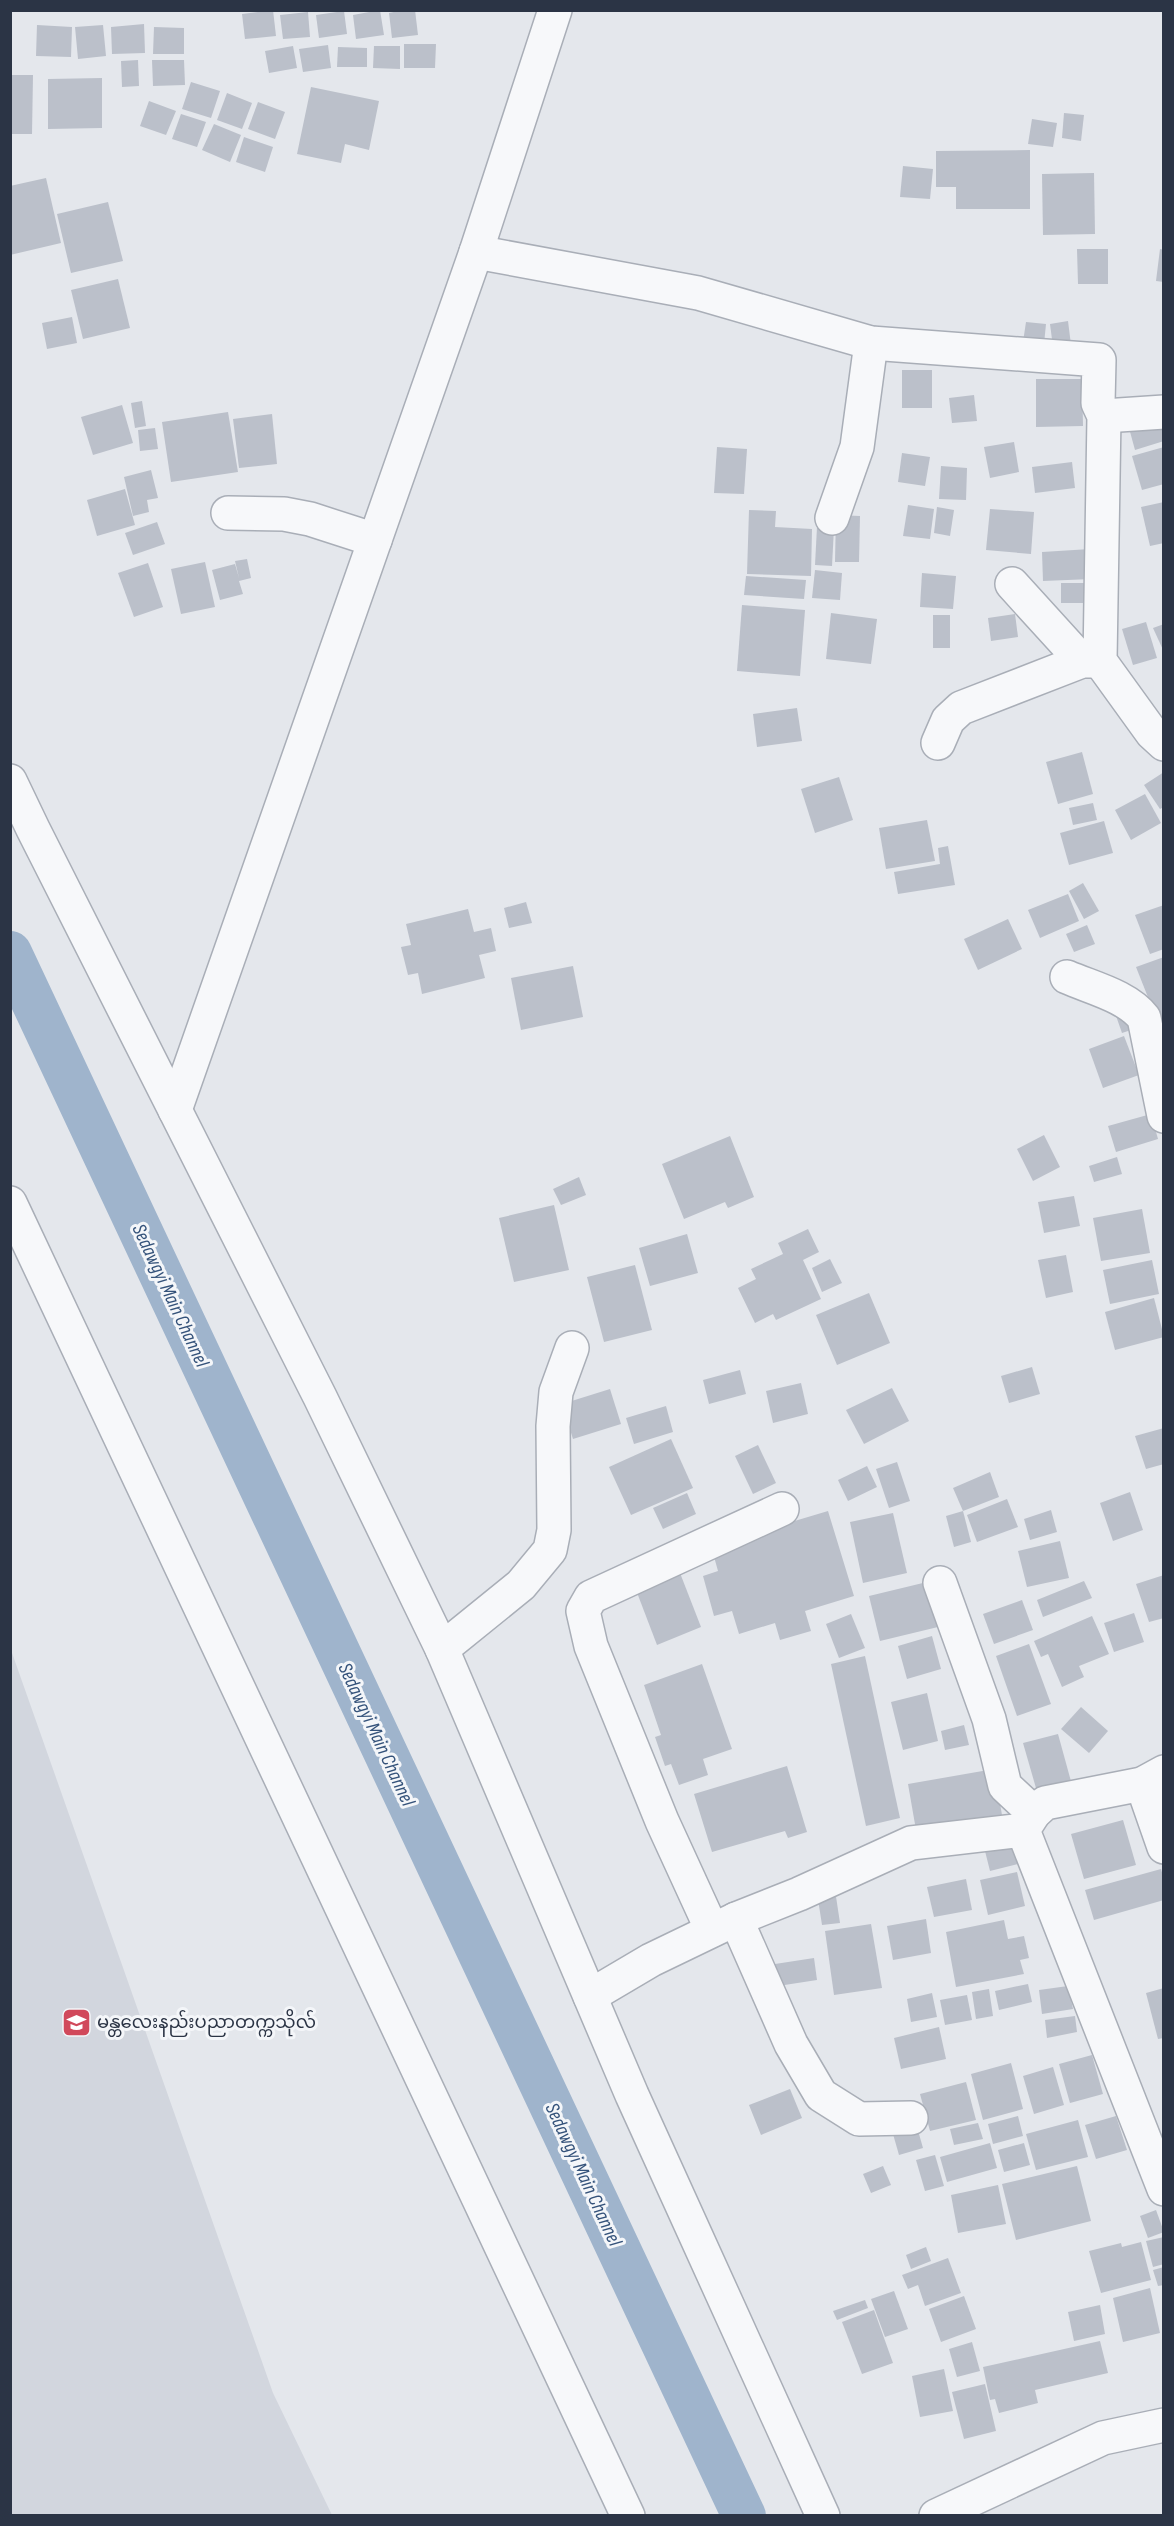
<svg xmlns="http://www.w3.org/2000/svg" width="1174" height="2526" font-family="'Sofia Sans Condensed','Noto Sans Myanmar',sans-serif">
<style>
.built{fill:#d2d6de}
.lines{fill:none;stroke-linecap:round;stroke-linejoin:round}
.canal{stroke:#9fb4cc;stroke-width:44}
.building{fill:#bbc0ca}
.minor-casing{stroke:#a9aeb7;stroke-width:36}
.minor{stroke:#f7f8fa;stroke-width:33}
.labels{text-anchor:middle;stroke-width:6;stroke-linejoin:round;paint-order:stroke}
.poi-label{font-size:18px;fill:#2b3445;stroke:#f4f6f9;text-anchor:start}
.water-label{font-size:20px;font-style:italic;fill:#34527a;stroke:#f4f6f9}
</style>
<rect width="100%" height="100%" fill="#e4e7ec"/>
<!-- built -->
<path class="built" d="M11,1650L273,2393L332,2515H11Z"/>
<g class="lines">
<!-- canal -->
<path class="canal" d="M10,953L744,2516"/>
</g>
<!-- building -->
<g class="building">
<path d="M273,10L276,36L245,39L242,14Z"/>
<path d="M380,10L384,35L356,39L353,15Z"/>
<path d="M403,10H415L418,35L392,38L389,13Z"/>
<path d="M344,11L347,34L319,38L316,15Z"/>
<path d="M308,12L310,37L283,39L280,15Z"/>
<path d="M144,24L145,53L112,54L111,27Z"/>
<path d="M37,25L72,27L71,57L36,56Z"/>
<path d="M103,25L106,56L78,59L75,27Z"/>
<path d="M154,27L184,28V54H153Z"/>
<path d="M404,44H436L435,68H404Z"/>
<path d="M328,45L331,68L303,72L299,49Z"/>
<path d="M293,46L297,68L269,73L265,51Z"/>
<path d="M374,46H400V69L373,68Z"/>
<path d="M338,47L367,48V67H337Z"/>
<path d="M138,60L139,86L122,87L121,61Z"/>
<path d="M152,60H184L185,85L153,86Z"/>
<path d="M10,75H33L32,134H10Z"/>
<path d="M102,78V128L48,129V79Z"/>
<path d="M191,82L220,91L211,118L182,109Z"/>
<path d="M311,87L379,101L369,150L345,144L341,163L297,154Z"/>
<path d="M227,93L252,103L242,129L217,120Z"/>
<path d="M149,101L176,111L166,135L140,126Z"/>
<path d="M258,102L285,112L275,139L248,129Z"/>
<path d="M1064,113L1084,115L1081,141L1062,138Z"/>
<path d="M181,114L206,122L197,147L172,139Z"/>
<path d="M1032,119L1057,123L1053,147L1028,144Z"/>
<path d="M214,124L241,135L230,162L202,150Z"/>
<path d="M244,137L273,147L265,172L236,162Z"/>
<path d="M1030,150V209H956V187H936V151Z"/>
<path d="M903,166L933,169L930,199L900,197Z"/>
<path d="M1094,173L1095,234L1043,235L1042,174Z"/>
<path d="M46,178L61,243L10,255V186Z"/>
<path d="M108,202L123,261L71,273L57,214Z"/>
<path d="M1077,249H1108V284H1078Z"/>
<path d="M1160,249L1164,250V282L1156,281Z"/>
<path d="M118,279L130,328L83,339L71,290Z"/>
<path d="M72,317L77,343L47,349L42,323Z"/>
<path d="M1068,321L1071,345L1053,347L1050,324Z"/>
<path d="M1026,322L1046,324L1044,344L1023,342Z"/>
<rect x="902" y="370" width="30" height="38"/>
<path d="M1036,379H1082L1083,426L1036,427Z"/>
<path d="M974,395L977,421L952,423L949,398Z"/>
<path d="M142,401L146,426L135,428L131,403Z"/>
<path d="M122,405L133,443L93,455L81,417Z"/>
<path d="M228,412L238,472L171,482L162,422Z"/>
<path d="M272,414L277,464L239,468L233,419Z"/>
<path d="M1164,419V441L1135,450L1129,428Z"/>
<path d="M155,428L158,449L140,451L138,430Z"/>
<path d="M1014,442L1019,472L990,478L984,447Z"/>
<path d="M717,447L747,449L744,494L714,493Z"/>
<path d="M1164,447V484L1142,490L1132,456Z"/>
<path d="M902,453L930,457L925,486L898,482Z"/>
<path d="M1072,462L1075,488L1035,493L1032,467Z"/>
<path d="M941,466L967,468L966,500L939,499Z"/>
<path d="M151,470L158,498L147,500L149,512L133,516L124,477Z"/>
<path d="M125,489L135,525L97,536L87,500Z"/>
<path d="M1164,502V543L1150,546L1141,507Z"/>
<path d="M908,505L934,509L930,539L903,536Z"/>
<path d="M937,507L954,510L950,536L934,533Z"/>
<path d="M990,509L1034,512L1031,554L986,550Z"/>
<path d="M749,510L776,511L775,527L812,529L811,576L747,574Z"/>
<path d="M836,515L860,516L859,562H835Z"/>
<path d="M157,522L165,544L133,555L125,533Z"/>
<path d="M817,527L834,528L832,566L815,565Z"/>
<path d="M1090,549L1092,579L1043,581L1042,552Z"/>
<path d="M247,559L251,578L239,581L243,594L220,600L212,570L235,564L239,578L235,561Z"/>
<path d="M205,562L215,607L181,614L171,569Z"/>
<path d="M148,563L163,607L134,617L118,573Z"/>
<path d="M815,570L842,573L840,600L812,598Z"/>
<path d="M922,573L956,576L953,609L920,607Z"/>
<path d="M746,576L806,580L804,599L744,595Z"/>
<rect x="1061" y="583" width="28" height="20"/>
<path d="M742,605L805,610L800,676L737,671Z"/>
<path d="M831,613L877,619L871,664L826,659Z"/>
<path d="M1015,614L1018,637L991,641L988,618Z"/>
<rect x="933" y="615" width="17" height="33"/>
<path d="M1146,622L1157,658L1133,665L1122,629Z"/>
<path d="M1164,624V652L1153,628Z"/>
<path d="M797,708L802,741L757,747L753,714Z"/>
<path d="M1082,752L1093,794L1058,804L1046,762Z"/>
<path d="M1164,772V807L1160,809L1144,785Z"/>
<path d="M839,777L853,820L815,833L801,789Z"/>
<path d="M1145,794L1161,823L1131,840L1115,810Z"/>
<path d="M1093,803L1097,820L1073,825L1069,808Z"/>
<path d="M927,820L935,861L886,869L879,828Z"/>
<path d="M1104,821L1113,853L1069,865L1060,833Z"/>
<path d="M948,846L955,885L898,894L894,872L940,864L938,848Z"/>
<path d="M1083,883L1099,911L1084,919L1069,891Z"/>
<path d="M1068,894L1079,921L1040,938L1028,910Z"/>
<path d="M526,902L532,923L509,928L504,908Z"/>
<path d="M1164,905V949L1150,954L1135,915Z"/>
<path d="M468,909L474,932L491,928L496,951L479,955L485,978L422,994L418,973L408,975L401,947L411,945L406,924Z"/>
<path d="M1008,919L1022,949L978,970L964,939Z"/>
<path d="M1087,925L1095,944L1074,952L1066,934Z"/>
<path d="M1164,957V1023L1159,1025L1136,967Z"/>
<path d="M573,966L583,1017L521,1030L511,978Z"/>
<path d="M1115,1013L1134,1029L1122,1033Z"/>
<path d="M1124,1036L1139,1075L1103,1088L1089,1049Z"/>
<path d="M1151,1114L1158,1139L1116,1152L1108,1126Z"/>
<path d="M1044,1135L1060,1167L1033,1181L1017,1149Z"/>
<path d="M730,1136L754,1197L728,1208L725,1202L684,1219L662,1164Z"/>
<path d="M1117,1157L1122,1174L1094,1182L1089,1166Z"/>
<path d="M579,1177L586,1195L561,1205L553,1189Z"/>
<path d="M1074,1196L1080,1226L1044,1233L1038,1202Z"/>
<path d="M554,1205L569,1270L514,1282L499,1218Z"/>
<path d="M1142,1209L1150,1253L1101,1261L1093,1218Z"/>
<path d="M808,1229L819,1252L803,1260L821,1299L776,1320L773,1314L755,1323L738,1288L756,1279L751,1269L783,1254L778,1243Z"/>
<path d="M687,1234L698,1273L650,1286L639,1248Z"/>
<path d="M1066,1255L1073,1292L1046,1298L1038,1260Z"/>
<path d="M830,1259L842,1283L822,1292L812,1268Z"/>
<path d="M1152,1260L1159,1294L1110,1304L1103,1270Z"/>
<path d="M635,1265L652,1330L604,1342L587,1277Z"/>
<path d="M869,1293L890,1343L837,1365L816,1315Z"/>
<path d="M1154,1298L1164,1337L1115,1350L1105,1312Z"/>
<path d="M1032,1367L1040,1394L1009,1403L1001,1376Z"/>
<path d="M740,1370L746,1394L709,1404L703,1380Z"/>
<path d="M801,1383L808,1414L773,1423L766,1391Z"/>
<path d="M892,1388L909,1421L864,1444L846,1410Z"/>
<path d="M610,1389L621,1424L573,1439L562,1404Z"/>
<path d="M666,1406L673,1432L634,1444L626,1418Z"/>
<path d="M1164,1428V1464L1146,1469L1135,1436Z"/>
<path d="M671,1439L693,1488L631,1515L609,1467Z"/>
<path d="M758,1445L776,1483L753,1494L735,1456Z"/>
<path d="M897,1462L910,1501L889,1508L876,1469Z"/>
<path d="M867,1466L877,1487L848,1501L838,1480Z"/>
<path d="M990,1472L999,1497L963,1511L953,1488Z"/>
<path d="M1130,1492L1143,1530L1113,1541L1100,1503Z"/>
<path d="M687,1493L696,1514L663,1529L653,1508Z"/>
<path d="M1007,1499L1018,1527L977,1542L967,1515Z"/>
<path d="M1051,1510L1057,1532L1030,1540L1024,1519Z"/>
<path d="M828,1511L854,1596L805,1611L811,1631L780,1640L775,1623L739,1634L732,1611L714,1616L703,1576L718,1571L711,1546Z"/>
<path d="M963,1511L971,1542L954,1547L946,1516Z"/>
<path d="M893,1513L907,1573L863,1583L850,1522Z"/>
<path d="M1060,1541L1069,1578L1027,1587L1018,1551Z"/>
<path d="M680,1573L701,1627L657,1645L636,1590Z"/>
<path d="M1164,1575V1618L1149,1622L1136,1584Z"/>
<path d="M1084,1581L1092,1598L1043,1617L1037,1600Z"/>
<path d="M927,1582L938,1627L880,1641L869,1596Z"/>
<path d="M1022,1600L1033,1630L994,1644L983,1614Z"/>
<path d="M1134,1613L1144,1642L1114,1652L1104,1623Z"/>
<path d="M851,1614L865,1648L839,1658L826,1624Z"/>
<path d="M1092,1616L1109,1654L1079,1666L1084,1677L1062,1687L1048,1654L1041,1657L1034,1641Z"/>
<path d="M932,1636L941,1669L907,1679L898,1646Z"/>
<path d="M1029,1644L1051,1704L1017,1716L996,1656Z"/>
<path d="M865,1656L900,1818L866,1826L831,1664Z"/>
<path d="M702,1664L732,1749L703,1759L708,1775L679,1785L671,1764L665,1766L655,1737L661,1735L644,1685Z"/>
<path d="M927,1693L938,1741L903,1750L891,1702Z"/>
<path d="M1081,1707L1108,1731L1089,1753L1061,1729Z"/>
<path d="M964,1725L969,1745L945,1750L941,1731Z"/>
<path d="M1058,1734L1072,1785L1038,1795L1023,1743Z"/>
<path d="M787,1766L807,1832L788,1838L785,1831L712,1852L694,1794Z"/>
<path d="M994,1769L1002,1815L916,1830L908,1784Z"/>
<path d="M1123,1820L1136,1865L1084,1879L1071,1834Z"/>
<path d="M1016,1839L1022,1863L990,1871L984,1847Z"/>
<path d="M1161,1869L1164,1879V1900L1094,1920L1085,1890Z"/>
<path d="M1017,1872L1025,1906L988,1915L980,1880Z"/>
<path d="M966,1879L972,1910L934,1917L927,1887Z"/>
<path d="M835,1890L840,1923L822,1925L817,1893Z"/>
<path d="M926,1919L931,1953L893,1960L887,1926Z"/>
<path d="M1004,1920L1008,1939L1024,1936L1029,1958L1020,1960L1024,1974L956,1987L946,1932Z"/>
<path d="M871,1924L882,1988L834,1995L825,1931Z"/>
<path d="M814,1958L817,1980L778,1986L775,1964Z"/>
<path d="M1028,1984L1032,2002L999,2010L995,1991Z"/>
<path d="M1068,1986L1073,2009L1042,2014L1039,1990Z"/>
<path d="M1164,1988V2038L1158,2039L1146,1993Z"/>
<path d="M989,1989L993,2016L976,2019L972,1992Z"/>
<path d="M932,1993L937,2017L911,2022L907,1999Z"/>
<path d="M967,1995L972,2020L945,2025L940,2000Z"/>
<path d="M1075,2016L1077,2032L1047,2038L1045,2020Z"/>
<path d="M939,2027L946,2059L901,2069L894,2038Z"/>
<path d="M1092,2055L1103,2094L1070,2103L1059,2064Z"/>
<path d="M1011,2063L1023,2109L983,2120L971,2074Z"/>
<path d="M1053,2067L1064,2105L1034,2114L1023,2076Z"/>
<path d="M966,2082L976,2120L930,2131L920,2094Z"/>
<path d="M790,2089L802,2118L761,2135L749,2105Z"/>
<path d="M1018,2116L1023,2136L993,2144L988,2124Z"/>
<path d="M1116,2116L1127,2150L1096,2159L1085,2125Z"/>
<path d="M1078,2120L1088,2157L1036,2170L1026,2134Z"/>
<path d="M978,2123L983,2139L954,2145L950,2129Z"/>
<path d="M917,2127L923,2148L899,2155L893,2134Z"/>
<path d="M990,2143L997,2168L947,2182L940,2157Z"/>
<path d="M1024,2143L1030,2165L1004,2172L998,2150Z"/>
<path d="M935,2155L944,2186L925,2191L916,2160Z"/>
<path d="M883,2166L891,2185L871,2193L863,2174Z"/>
<path d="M1077,2166L1091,2221L1016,2240L1002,2184Z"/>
<path d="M998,2185L1006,2224L958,2233L951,2195Z"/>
<path d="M1156,2210L1164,2232L1148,2238L1140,2216Z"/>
<path d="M1164,2237V2264L1153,2267L1146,2241Z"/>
<path d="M1141,2242L1151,2280L1101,2293L1089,2251L1121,2243L1122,2247Z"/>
<path d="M926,2247L931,2261L911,2269L906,2255Z"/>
<path d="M948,2258L961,2293L925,2306L918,2285L908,2289L902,2275Z"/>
<path d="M1164,2267V2285L1158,2286L1153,2270Z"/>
<path d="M1150,2288L1160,2333L1123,2342L1113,2298Z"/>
<path d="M894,2291L908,2329L885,2337L871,2299Z"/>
<path d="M964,2296L976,2329L941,2342L929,2309Z"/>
<path d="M865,2300L868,2308L837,2320L833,2311Z"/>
<path d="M1100,2305L1105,2334L1074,2341L1068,2312Z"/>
<path d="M874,2310L893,2363L862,2374L842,2322Z"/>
<path d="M1100,2341L1108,2373L1035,2390L1038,2403L999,2413L995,2399L990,2400L983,2367Z"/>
<path d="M972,2342L980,2371L957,2377L949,2349Z"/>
<path d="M944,2369L953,2411L920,2417L912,2376Z"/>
<path d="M985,2384L996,2431L964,2439L952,2392Z"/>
</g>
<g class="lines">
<defs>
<g id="minor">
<path d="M476,252L698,293L871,343L1099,360L1098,403L1104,416L1100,661L1152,733L1164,744"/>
<path d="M1104,416L1164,412"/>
<path d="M228,513L284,514L310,519L375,540"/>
<path d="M832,518L857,447L871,343"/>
<path d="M1012,584L1082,661"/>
<path d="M938,743L948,720L961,708L1082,661H1100"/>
<path d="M10,781L33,829L320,1397L442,1649L632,2095L823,2516"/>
<path d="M1067,977C1092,988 1127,996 1144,1018L1164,1116"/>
<path d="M175,1110L476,252L555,10"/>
<path d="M10,1203L628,2516"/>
<path d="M940,1583L989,1719L1005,1786L1034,1813"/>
<path d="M442,1649L521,1585L550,1550L554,1530L553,1426L556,1392L572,1348"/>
<path d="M1164,1772L1142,1784L1045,1803L1034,1813L1023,1830L1164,2189"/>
<path d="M1142,1784L1164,1847"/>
<path d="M736,1919L791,2044L821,2095L859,2119L911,2118"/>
<path d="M712,1930L662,1821L591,1646L583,1611L591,1597L782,1509"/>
<path d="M590,1996L651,1960L736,1919L799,1894L911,1843L1023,1830"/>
<path d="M936,2516L1103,2438L1164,2425"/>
</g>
</defs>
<!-- minor casing -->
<use href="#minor" class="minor-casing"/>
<!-- minor -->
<use href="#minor" class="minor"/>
</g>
<!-- icons -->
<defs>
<symbol id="university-square" viewBox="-11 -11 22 22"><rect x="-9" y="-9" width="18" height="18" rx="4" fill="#d1495b" stroke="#f4f6f9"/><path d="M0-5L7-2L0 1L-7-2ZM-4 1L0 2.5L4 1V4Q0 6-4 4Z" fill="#fff"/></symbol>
</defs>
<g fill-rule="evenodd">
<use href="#university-square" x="60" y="2006" width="33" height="33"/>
</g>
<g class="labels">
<!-- poi labels -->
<g class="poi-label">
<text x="97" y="2028">မန္တလေးနည်းပညာတက္ကသိုလ်</text>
</g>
<!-- water labels -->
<g class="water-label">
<text transform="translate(171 1295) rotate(65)" y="7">Sedawgyi Main Channel</text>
<text transform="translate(377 1734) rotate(65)" y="7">Sedawgyi Main Channel</text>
<text transform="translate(584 2174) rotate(65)" y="7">Sedawgyi Main Channel</text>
</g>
</g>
<!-- border -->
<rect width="1174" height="2526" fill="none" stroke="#2b3445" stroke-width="24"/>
</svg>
